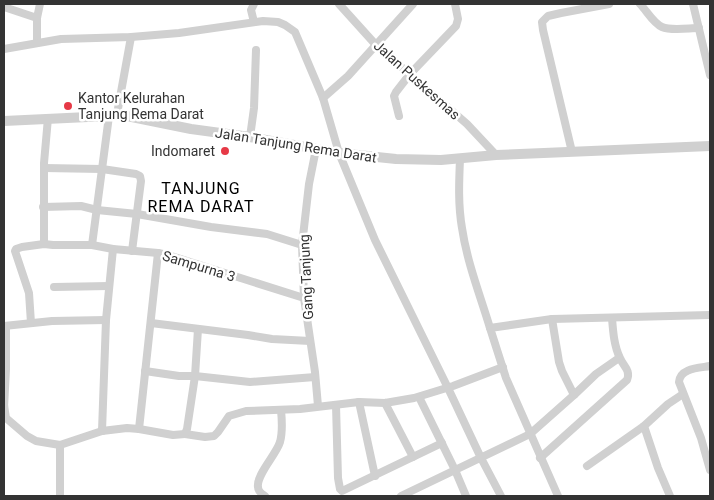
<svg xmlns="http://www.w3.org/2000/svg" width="714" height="500" font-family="Roboto,sans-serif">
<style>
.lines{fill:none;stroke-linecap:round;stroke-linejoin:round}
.minor{stroke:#d0d0d0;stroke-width:8}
.tertiary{stroke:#d0d0d0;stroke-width:10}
.poi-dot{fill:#e63946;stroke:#fff;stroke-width:2}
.labels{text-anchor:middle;stroke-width:5;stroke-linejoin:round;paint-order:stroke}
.street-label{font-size:14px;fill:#333;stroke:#fff}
.poi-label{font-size:14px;fill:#333;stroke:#fff;text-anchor:start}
.quarter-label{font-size:16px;letter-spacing:1px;fill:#000;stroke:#fff}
</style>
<rect width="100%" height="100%" fill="#fff"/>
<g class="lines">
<!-- minor -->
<g class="minor">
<path d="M339,4L376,45L467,124L496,155"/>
<path d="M640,4C647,11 653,23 662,27C671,31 689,28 699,28"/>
<path d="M693,4L710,75"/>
<path d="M4,7L37,18"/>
<path d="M254,22L251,10L254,4"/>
<path d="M37,43V18L40,4"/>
<path d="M4,49L61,39L131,37L179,33L263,21L278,22L285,25L295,32L323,98L339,153L375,240L448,388L481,458L501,496"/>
<path d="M323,98L348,76L413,4"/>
<path d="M117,114L131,37"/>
<path d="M399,116L394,96L396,92L410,74L456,26L458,19L455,4"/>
<path d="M250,137L254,108L256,50"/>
<path d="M316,149L309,184L302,245L304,298L315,372L318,406"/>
<path d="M572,152L543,30L542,22L548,16L561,13L609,4"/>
<path d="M460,159C459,182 458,205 462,228C467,262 480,295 490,328"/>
<path d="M44,168L102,169L136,174L140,176L141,181L132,251"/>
<path d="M43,207L81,206L97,210L137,214L211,227L267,234L302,245"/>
<path d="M44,244V163L48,118"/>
<path d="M92,245L109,116"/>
<path d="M54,287L109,286"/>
<path d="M552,319L559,362L562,371L574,395"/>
<path d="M31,323L29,293L15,251L16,249L22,247L44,244L53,245H92L113,249L158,253L168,255L304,298"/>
<path d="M151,323L248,335L272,339L310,341"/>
<path d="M4,326L52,321L106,320"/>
<path d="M710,366C699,368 680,368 679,382L701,438L710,470"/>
<path d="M145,371L179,376H195L250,382L315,377"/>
<path d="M419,397L455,470L466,496"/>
<path d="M359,402L375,476"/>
<path d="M385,403L413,457"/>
<path d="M4,405L6,418L27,436L36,441L60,445"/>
<path d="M336,405L338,478L340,489L342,491L442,443"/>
<path d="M4,408L6,369V326"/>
<path d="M644,426L658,468L670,496"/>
<path d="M139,429L158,253"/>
<path d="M102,431L106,320L113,249"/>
<path d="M185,434L205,437L214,436L218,432L229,416L246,411L300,409L359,402L385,403L414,398L453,386L503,367"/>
<path d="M540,458L627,380C631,370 623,366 620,358C614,346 613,331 612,318"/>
<path d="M587,466L644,426L668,404L683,394"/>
<path d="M60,496V445L102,431L127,428L139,429L173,435L185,434L187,429L195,376L198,329"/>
<path d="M265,496C262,494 258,492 258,487C256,475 276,455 280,442C283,431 282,420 281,410"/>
<path d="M401,496L530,434L574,395L596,374L619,358"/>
<path d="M558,496L506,378L490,328L552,319L710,315"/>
</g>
<!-- tertiary -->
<path class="tertiary" d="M4,121L109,116L117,114L191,129L250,137L339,153L396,159L441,160L496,155L710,146"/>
</g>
<!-- markers -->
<g class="poi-dot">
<circle cx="68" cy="106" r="5"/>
<circle cx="225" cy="151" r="5"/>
</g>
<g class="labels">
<!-- street labels -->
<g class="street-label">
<text transform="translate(417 80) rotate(42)" y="5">Jalan Puskesmas</text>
<text transform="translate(296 145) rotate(9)" y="5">Jalan Tanjung Rema Darat</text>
<text transform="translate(199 266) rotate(17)" y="5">Sampurna 3</text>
<text transform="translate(306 277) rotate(-93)" y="5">Gang Tanjung</text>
</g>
<!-- poi labels -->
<g class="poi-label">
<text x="78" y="103">Kantor Kelurahan<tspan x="78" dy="16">Tanjung Rema Darat</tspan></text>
<text x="215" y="156" text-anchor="end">Indomaret</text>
</g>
<!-- quarter labels -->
<g class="quarter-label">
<text x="201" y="194">TANJUNG<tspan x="201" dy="18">REMA DARAT</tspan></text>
</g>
</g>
<!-- border -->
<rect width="714" height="500" fill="none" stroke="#333333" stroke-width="10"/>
</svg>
